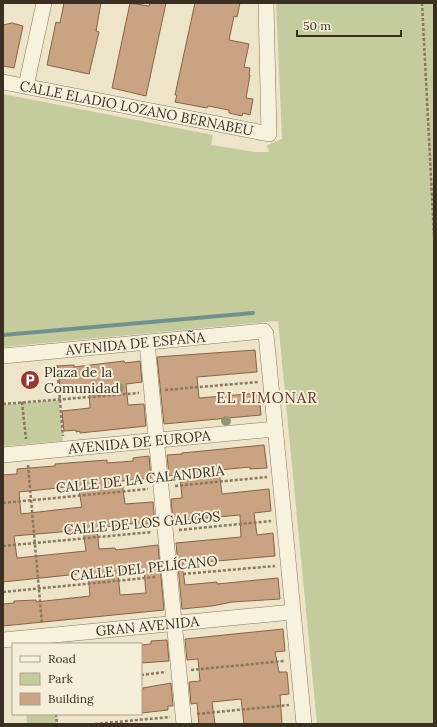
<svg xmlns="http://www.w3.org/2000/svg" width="437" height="727" font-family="Lora,serif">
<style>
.green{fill:#c4cc9e}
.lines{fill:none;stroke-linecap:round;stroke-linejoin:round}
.stream{stroke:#71908a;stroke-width:4}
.building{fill:#caa382;stroke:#886345;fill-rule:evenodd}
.minor-casing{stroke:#8a775f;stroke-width:16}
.path{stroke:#8a775f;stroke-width:2.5;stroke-dasharray:3 2;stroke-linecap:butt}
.minor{stroke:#f8f1dd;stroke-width:15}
.tree{fill:#939671}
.labels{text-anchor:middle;stroke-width:4;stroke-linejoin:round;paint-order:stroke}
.street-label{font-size:14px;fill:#3b2f22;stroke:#f5eed9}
.poi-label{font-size:14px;fill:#3b2f22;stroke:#f5eed9;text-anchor:start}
.neighbourhood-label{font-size:15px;letter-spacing:1px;fill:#663423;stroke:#f5eed9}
</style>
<rect width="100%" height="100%" fill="#ede4ca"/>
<!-- green -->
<g class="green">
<path d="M276,3H434V724H317L278,321L3,347V94L213,135L211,145L255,152H269L267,145L282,139Z"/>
<path d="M59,400L63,441L3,446V405Z"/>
<path d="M26,714H55L56,724H27Z"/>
</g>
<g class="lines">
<!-- stream -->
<path class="stream" d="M3,335L253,313"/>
</g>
<!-- building -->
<g class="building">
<path d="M64,3H101L96,31L99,32L89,74L47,65L56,22L60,23Z"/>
<path d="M130,3L149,6L150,3H166L146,96L112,88Z"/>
<path d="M195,3H240L237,17L234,16L229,40L249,44L244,67L250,68L249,75H250L246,98L253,99L250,115L243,113L242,116L229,113V110L208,106L207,108L175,102L177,95H175Z"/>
<path d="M12,23L23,26L14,68L3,66V25Z"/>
<path d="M255,350L257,372L197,377L199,398L259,393L261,415L164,424L157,357Z"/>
<path d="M124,361L125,363L140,361L142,382L126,384L128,405L144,404L146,426L80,433V431L76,432V430L64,431L62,411L90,408L89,387L60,390L58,366L74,365V367Z"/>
<path d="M264,445L267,468L250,469V467L219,470L222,494L269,489L271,511L254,513L257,535L273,533L275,556L182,564L185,585L217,582V584L278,578L280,599L232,602L212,606L182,609L176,543L241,537L240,515L173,521L171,499L182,498L180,475L169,476L167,455L182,454V453Z"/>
<path d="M149,456L151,478L122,481L125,504L153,502L155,523L139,525V523L97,528L99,549L115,548L116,550L158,545L164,610L3,626V604L14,603V601L36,600V602L90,596L88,573L3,582V475L17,474V469L55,466V464L107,460V463L133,461V458ZM78,486L82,507L21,514L19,492ZM83,530L86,551L17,558L14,536ZM144,570L146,593L120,595L118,573Z"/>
<path d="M283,629L285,651L275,652L279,672H287L289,694L280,695L282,724H244L241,699L212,702L215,724H199L197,703L191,704L189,682L200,681L198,659L187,660L185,639Z"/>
<path d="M167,640L169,661L141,663V645L151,644V641Z"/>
<path d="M171,683L173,706H168V710L141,713V690H143V688Z"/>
</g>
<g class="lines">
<defs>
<g id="minor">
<path id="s1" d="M3,82L269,134L266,3"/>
<path d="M26,86L44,3"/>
<path d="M147,343L184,724"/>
<path id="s2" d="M3,356L264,331L266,334L304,724"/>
<path id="s3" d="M3,455L275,429"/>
<path id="s4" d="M3,640L292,612"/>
</g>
</defs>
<!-- minor casing -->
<use href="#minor" class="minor-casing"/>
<!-- path -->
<g class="path">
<path d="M422,3L434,236"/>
<path d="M57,365L63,436"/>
<path d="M165,390L258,382"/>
<path d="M22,402L26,439"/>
<path d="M3,404L139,393"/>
<path d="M28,465L42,624"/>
<path d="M175,486L267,477"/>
<path d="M3,503L148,489"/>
<path d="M179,530L271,521"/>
<path d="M3,546L152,532"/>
<path d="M183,574L275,566"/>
<path d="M3,592L156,577"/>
<path d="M191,670L284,661"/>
<path d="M141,675L166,672"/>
<path d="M56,714L57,724"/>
<path d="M197,714L289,705"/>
<path d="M95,724L170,717"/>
</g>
<!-- minor -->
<use href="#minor" class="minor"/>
</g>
<!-- trees -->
<g class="tree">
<circle cx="119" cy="388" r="5"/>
<circle cx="226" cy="421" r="5"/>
</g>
<!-- icons -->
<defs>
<symbol id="parking-disc" viewBox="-11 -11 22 22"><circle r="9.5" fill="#963531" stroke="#f5eed9"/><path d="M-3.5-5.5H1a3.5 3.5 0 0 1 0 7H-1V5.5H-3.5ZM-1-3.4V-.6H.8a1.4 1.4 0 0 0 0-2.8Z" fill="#fff"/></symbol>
</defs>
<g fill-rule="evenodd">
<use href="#parking-disc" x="19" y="369" width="22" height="22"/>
</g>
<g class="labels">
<!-- street labels -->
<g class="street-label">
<text dy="5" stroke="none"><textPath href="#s1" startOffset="136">CALLE ELADIO LOZANO BERNABEU</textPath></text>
<text dy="5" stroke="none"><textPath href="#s2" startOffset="133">AVENIDA DE ESPAÑA</textPath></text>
<text dy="5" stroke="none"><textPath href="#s3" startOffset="137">AVENIDA DE EUROPA</textPath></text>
<text transform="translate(140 479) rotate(-6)" y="5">CALLE DE LA CALANDRIA</text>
<text transform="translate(142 523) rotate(-5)" y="5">CALLE DE LOS GALGOS</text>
<text transform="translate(144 568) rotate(-6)" y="5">CALLE DEL PELÍCANO</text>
<text dy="5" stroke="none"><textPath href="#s4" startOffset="145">GRAN AVENIDA</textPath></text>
</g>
<!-- poi labels -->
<g class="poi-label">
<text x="44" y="377">Plaza de la<tspan x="44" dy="16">Comunidad</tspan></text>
</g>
<!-- neighbourhood labels -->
<g class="neighbourhood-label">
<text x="267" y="403">EL LIMONAR</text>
</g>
</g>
<!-- border -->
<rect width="437" height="727" fill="none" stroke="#3b2f22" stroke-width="8"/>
<!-- legend -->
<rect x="12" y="643" width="130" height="72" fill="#f5eed9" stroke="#aba290"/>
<rect x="20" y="656" width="20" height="6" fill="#f8f1dd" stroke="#aba290"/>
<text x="48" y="663" font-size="12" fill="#3b2f22">Road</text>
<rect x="20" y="673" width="20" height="12" fill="#c4cc9e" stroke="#aba290"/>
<text x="48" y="683" font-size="12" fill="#3b2f22">Park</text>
<rect x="20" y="693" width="20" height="12" fill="#caa382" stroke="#aba290"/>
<text x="48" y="703" font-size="12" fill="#3b2f22">Building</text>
<!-- scale -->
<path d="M297 30v6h104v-6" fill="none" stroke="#3b2f22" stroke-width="2"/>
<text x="303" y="30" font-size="12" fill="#3b2f22" stroke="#f5eed9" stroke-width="3" paint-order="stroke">50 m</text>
</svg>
